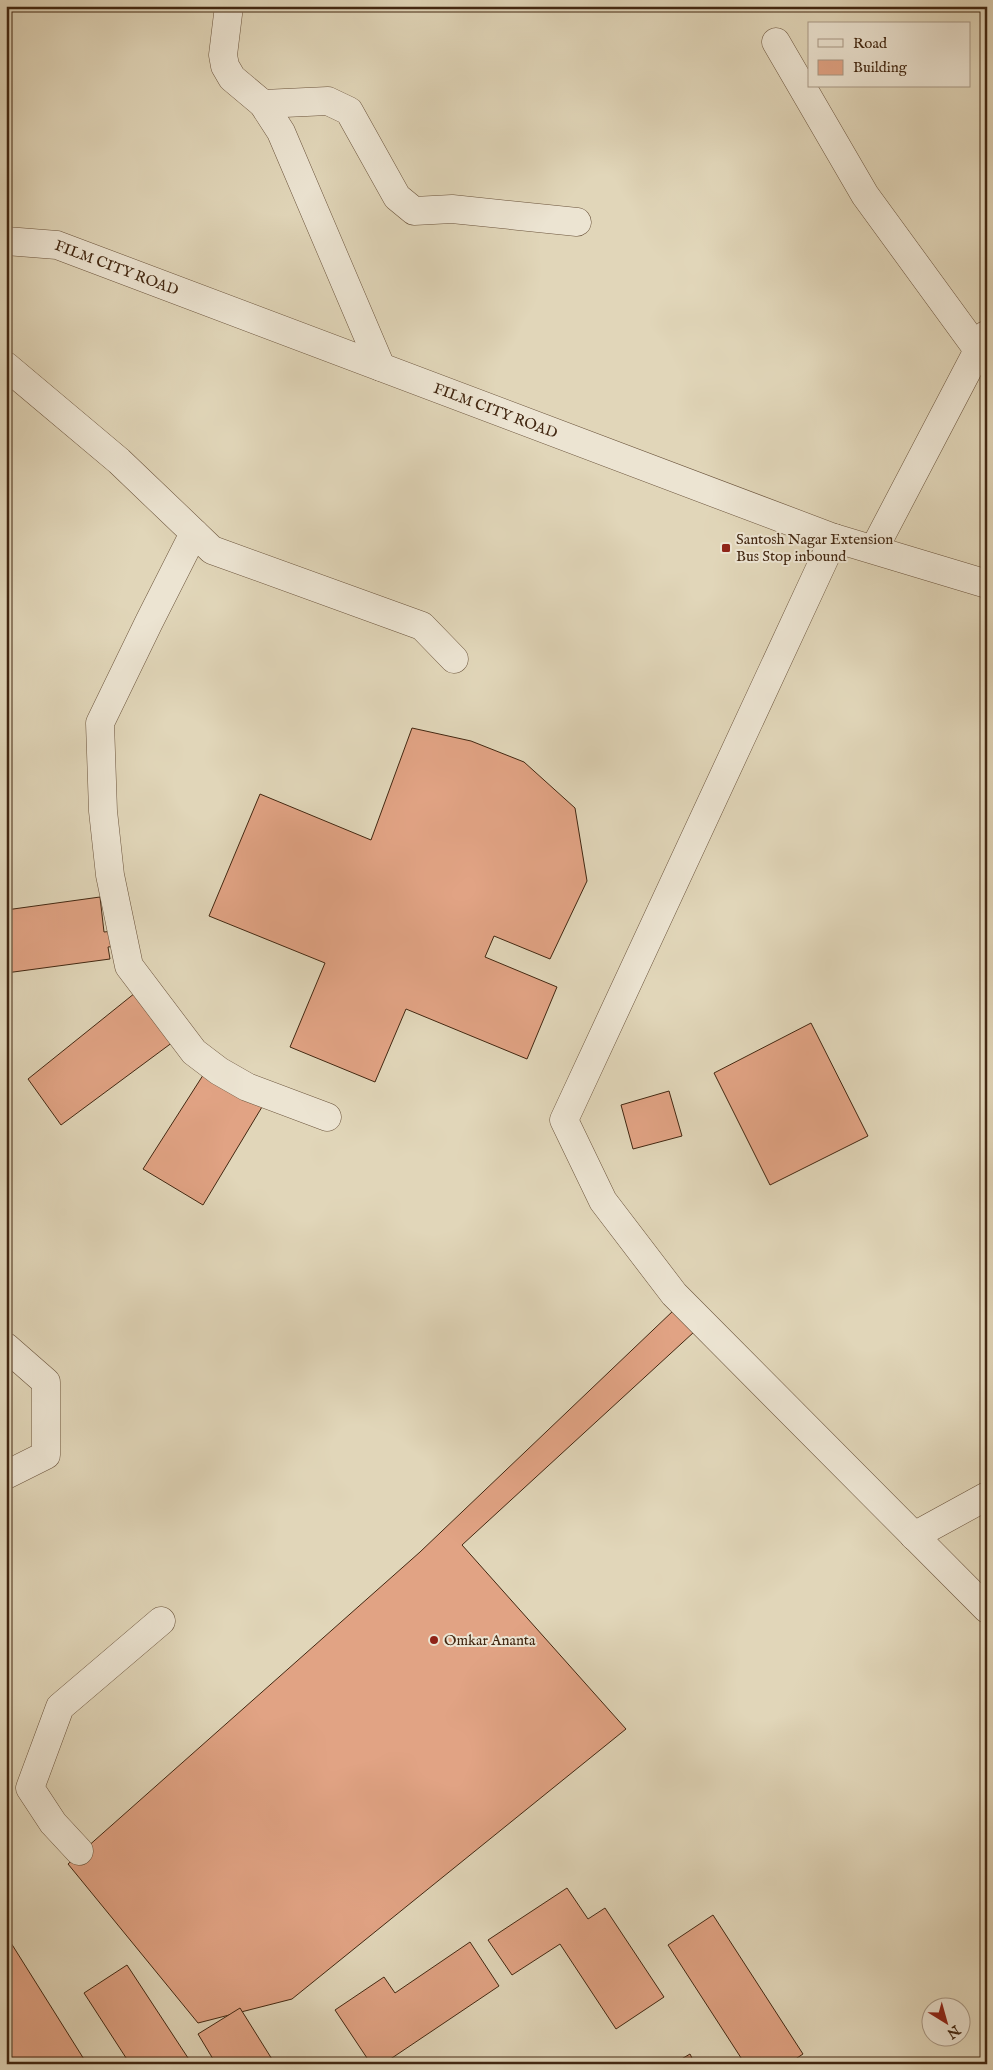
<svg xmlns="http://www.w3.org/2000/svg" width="993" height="2070" font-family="'IM FELL English',serif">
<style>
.building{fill:#e1a384;stroke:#422711}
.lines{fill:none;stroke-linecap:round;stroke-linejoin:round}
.minor-casing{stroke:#6a533b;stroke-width:29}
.minor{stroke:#ece4d2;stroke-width:28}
.poi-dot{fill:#8f2418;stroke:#ece4d2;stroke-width:2}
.labels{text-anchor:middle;stroke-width:4;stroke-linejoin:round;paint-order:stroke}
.street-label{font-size:15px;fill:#422711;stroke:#ece4d2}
.poi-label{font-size:15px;fill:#422711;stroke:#ece4d2;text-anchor:start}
</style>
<rect width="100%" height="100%" fill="#e1d6b9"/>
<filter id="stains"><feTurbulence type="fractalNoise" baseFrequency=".004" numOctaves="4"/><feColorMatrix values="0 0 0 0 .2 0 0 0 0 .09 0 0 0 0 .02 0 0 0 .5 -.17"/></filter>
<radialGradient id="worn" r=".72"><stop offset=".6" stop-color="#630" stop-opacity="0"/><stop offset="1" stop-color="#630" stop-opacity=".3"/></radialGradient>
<!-- building -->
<g class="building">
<path d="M412,728L471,741L524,762L575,808L587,881L550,959L494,936L485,957L557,987L527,1059L406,1009L375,1082L290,1047L325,963L209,916L260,794L371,840Z"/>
<path d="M100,897L104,932L114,931L116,946L108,947L110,959L6,973V910Z"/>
<path d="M135,993L173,1042L61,1125L28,1079Z"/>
<path d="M811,1023L868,1136L770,1185L714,1073Z"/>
<path d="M207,1069L265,1102L203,1205L143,1169Z"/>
<path d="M669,1091L682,1136L633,1149L621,1105Z"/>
<path d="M674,1310L694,1332L462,1545L626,1729L292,1999L198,2023L68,1864L420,1552Z"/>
<path d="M567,1888L588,1919L605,1908L664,1997L616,2029L560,1944L512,1975L488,1940Z"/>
<path d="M713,1915L803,2054L788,2064H745L668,1945Z"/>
<path d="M6,1935L87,2064H16L6,2048Z"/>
<path d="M470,1942L499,1986L383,2064H371L335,2010L384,1977L395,1993Z"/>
<path d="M127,1965L192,2064H130L84,1993Z"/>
<path d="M240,2008L275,2064H216L198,2034Z"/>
<path d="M690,2054L695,2064H673Z"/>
</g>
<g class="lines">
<defs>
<g id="minor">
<path d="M229,6L223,55L225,66L232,78L263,104L281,132L381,367"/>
<path d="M776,42L865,195L978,350"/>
<path d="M263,104L328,101L349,111L397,197L414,211L452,209L577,222"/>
<path id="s1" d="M6,241L57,245L834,538L987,584"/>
<path d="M6,366L119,461L212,550L422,626L454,659"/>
<path d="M194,533L149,622L100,723L103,811L110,875L129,966L194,1052L219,1071L247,1087L327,1117"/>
<path d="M834,538L564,1120L603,1201L674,1294L987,1609"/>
<path d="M874,549L986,335"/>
<path d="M6,1347L46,1382V1455L6,1475"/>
<path d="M914,1536L987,1496"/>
<path d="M79,1851L53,1823L30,1788L60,1707L161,1621"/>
</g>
</defs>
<!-- minor casing -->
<use href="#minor" class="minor-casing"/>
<!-- minor -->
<use href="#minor" class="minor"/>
</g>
<!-- markers -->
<g class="poi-dot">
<rect x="721" y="543" width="10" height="10" rx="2.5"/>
<circle cx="434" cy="1640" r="5"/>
</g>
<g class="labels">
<!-- street labels -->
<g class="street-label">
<text dy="5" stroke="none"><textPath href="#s1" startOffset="115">FILM CITY ROAD</textPath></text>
<text dy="5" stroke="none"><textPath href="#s1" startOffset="520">FILM CITY ROAD</textPath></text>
</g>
<!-- poi labels -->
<g class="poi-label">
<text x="736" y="544">Santosh Nagar Extension<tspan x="736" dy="17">Bus Stop inbound</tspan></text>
<text x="444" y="1645">Omkar Ananta</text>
</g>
</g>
<!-- margin -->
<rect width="993" height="2070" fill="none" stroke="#e1d6b9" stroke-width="25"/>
<rect x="8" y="8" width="978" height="2055" fill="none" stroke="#422711" stroke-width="2.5"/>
<rect x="12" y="12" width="968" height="2045" fill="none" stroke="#422711"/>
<!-- legend -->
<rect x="808" y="22" width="162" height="65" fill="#ece4d2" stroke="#a89885"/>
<rect x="818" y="39" width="25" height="8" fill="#ece4d2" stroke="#a89885"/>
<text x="853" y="48" font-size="15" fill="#422711">Road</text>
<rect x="818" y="60" width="25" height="15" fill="#e1a384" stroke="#a89885"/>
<text x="853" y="72" font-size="15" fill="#422711">Building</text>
<!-- north arrow -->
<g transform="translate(946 2022) rotate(143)"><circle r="24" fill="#ece4d2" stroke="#a89885"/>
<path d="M0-4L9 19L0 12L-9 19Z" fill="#8f2418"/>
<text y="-8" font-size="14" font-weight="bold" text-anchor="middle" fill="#422711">N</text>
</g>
<rect width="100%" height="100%" filter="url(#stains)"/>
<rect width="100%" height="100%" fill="url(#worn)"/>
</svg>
